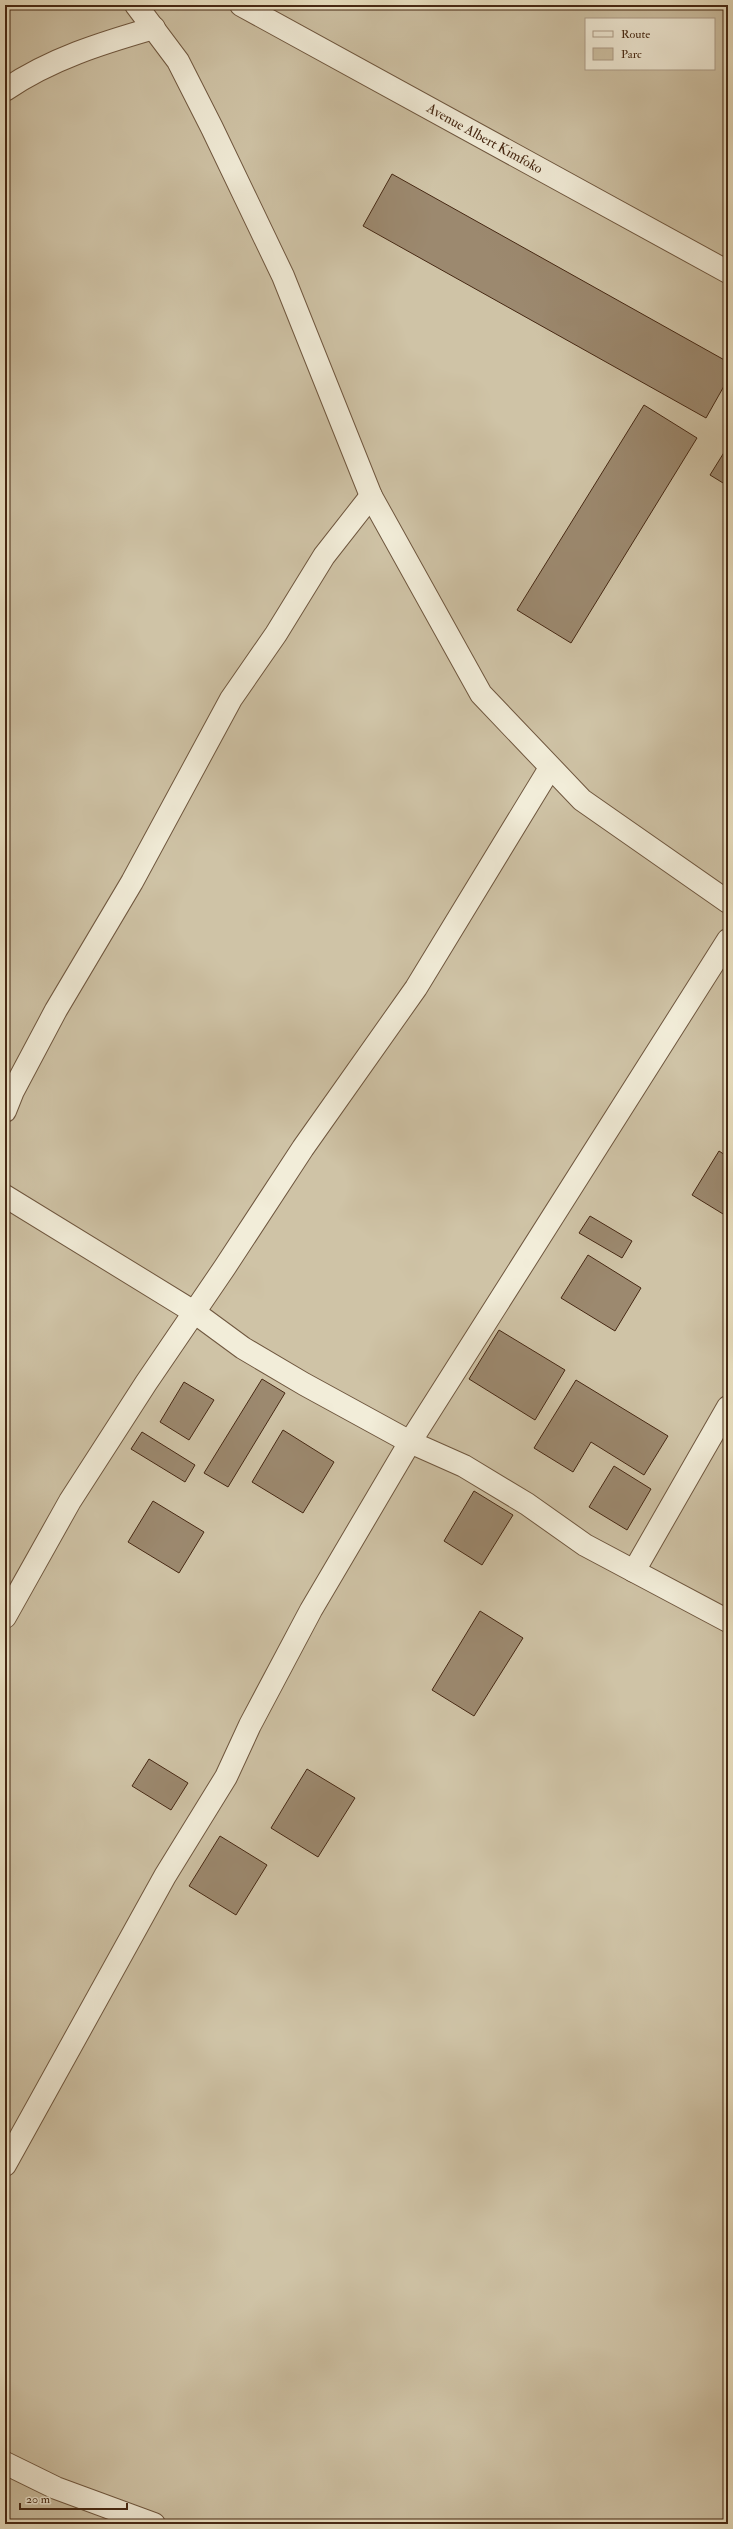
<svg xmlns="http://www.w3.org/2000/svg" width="733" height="2529" font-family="'IM FELL Double Pica',serif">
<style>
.green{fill:#cfc3a6;stroke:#8a765c;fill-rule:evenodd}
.building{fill:#9c896f;stroke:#462813}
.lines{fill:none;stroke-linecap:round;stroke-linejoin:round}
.street-casing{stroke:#6f573f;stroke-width:24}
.street{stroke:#f2edd9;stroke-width:22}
.labels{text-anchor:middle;stroke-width:4;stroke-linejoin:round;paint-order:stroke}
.street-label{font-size:14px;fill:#462813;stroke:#f2edd9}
</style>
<rect width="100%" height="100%" fill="#ebe3c4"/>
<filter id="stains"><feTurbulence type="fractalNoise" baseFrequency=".005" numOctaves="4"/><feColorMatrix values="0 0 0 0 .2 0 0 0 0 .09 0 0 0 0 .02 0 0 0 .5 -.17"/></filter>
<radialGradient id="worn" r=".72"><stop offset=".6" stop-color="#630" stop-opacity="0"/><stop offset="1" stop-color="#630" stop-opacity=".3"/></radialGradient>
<!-- green -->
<path class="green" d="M5,5H728V2524H5ZM586,19H714V69H586Z"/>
<!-- building -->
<g class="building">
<path d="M392,174L728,362V379L706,418L363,226Z"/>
<path d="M644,405L697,438L571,643L517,610Z"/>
<path d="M728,446V486L710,475Z"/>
<path d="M719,1151L728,1157V1217L692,1195Z"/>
<path d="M590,1216L632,1241L622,1258L579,1233Z"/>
<path d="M588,1255L641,1288L615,1331L561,1298Z"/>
<path d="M499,1330L565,1370L535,1420L469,1379Z"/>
<path d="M262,1379L285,1393L228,1487L204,1473Z"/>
<path d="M576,1380L668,1436L644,1475L591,1442L573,1472L534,1448Z"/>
<path d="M184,1382L214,1400L189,1440L160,1422Z"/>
<path d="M283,1430L334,1462L303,1513L252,1482Z"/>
<path d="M142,1432L195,1465L185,1482L131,1449Z"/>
<path d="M614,1466L651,1489L627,1530L589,1507Z"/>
<path d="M474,1491L513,1515L482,1565L444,1541Z"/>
<path d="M153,1501L204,1532L179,1573L128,1542Z"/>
<path d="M480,1611L523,1638L474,1716L432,1690Z"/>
<path d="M149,1759L188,1783L171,1810L132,1786Z"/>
<path d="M307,1769L355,1798L318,1857L271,1828Z"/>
<path d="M220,1836L267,1865L236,1915L189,1886Z"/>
</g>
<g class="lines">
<defs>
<g id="street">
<path d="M136,5L178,61L212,128L283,276L371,496L481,694L582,800L728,902"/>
<path d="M241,5L728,272"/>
<path d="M5,90C50,59 102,43 154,28"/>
<path d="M5,1111L13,1091L56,1010L132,882L231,699L276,634L324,556L371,496"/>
<path d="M5,1196L194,1312L243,1348L304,1384L410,1442L464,1466L527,1504L585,1545L728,1621"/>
<path d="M634,1571L728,1407"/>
<path d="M5,1617L70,1501L146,1383L225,1267L303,1148L416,988L550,768"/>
<path d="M5,2165L165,1876L226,1777L250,1725L311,1610L410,1442L728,940"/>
<path d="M5,2463L56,2488L154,2524"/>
</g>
</defs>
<!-- street casing -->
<use href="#street" class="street-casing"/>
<!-- street -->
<use href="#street" class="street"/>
</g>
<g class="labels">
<!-- street labels -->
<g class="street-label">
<text transform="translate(485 138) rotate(29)" y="5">Avenue Albert Kimfoko</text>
</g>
</g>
<!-- margin -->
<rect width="733" height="2529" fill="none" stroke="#ebe3c4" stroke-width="20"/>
<rect x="6" y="6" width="721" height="2517" fill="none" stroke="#462813" stroke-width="2"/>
<rect x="10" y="10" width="713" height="2509" fill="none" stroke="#462813"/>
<!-- legend -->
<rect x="585" y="18" width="130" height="52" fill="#f2edd9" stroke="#ad9e8a"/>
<rect x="593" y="31" width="20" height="6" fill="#f2edd9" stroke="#ad9e8a"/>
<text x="621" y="38" font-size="12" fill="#462813">Route</text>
<rect x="593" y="48" width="20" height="12" fill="#cfc3a6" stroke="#ad9e8a"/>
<text x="621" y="58" font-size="12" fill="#462813">Parc</text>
<!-- scale -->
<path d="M20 2503v6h107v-6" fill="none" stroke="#462813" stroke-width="2"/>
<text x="26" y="2503" font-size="12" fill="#462813" stroke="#f2edd9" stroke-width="3" paint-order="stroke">20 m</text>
<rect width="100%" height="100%" filter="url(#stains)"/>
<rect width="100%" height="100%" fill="url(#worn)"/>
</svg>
